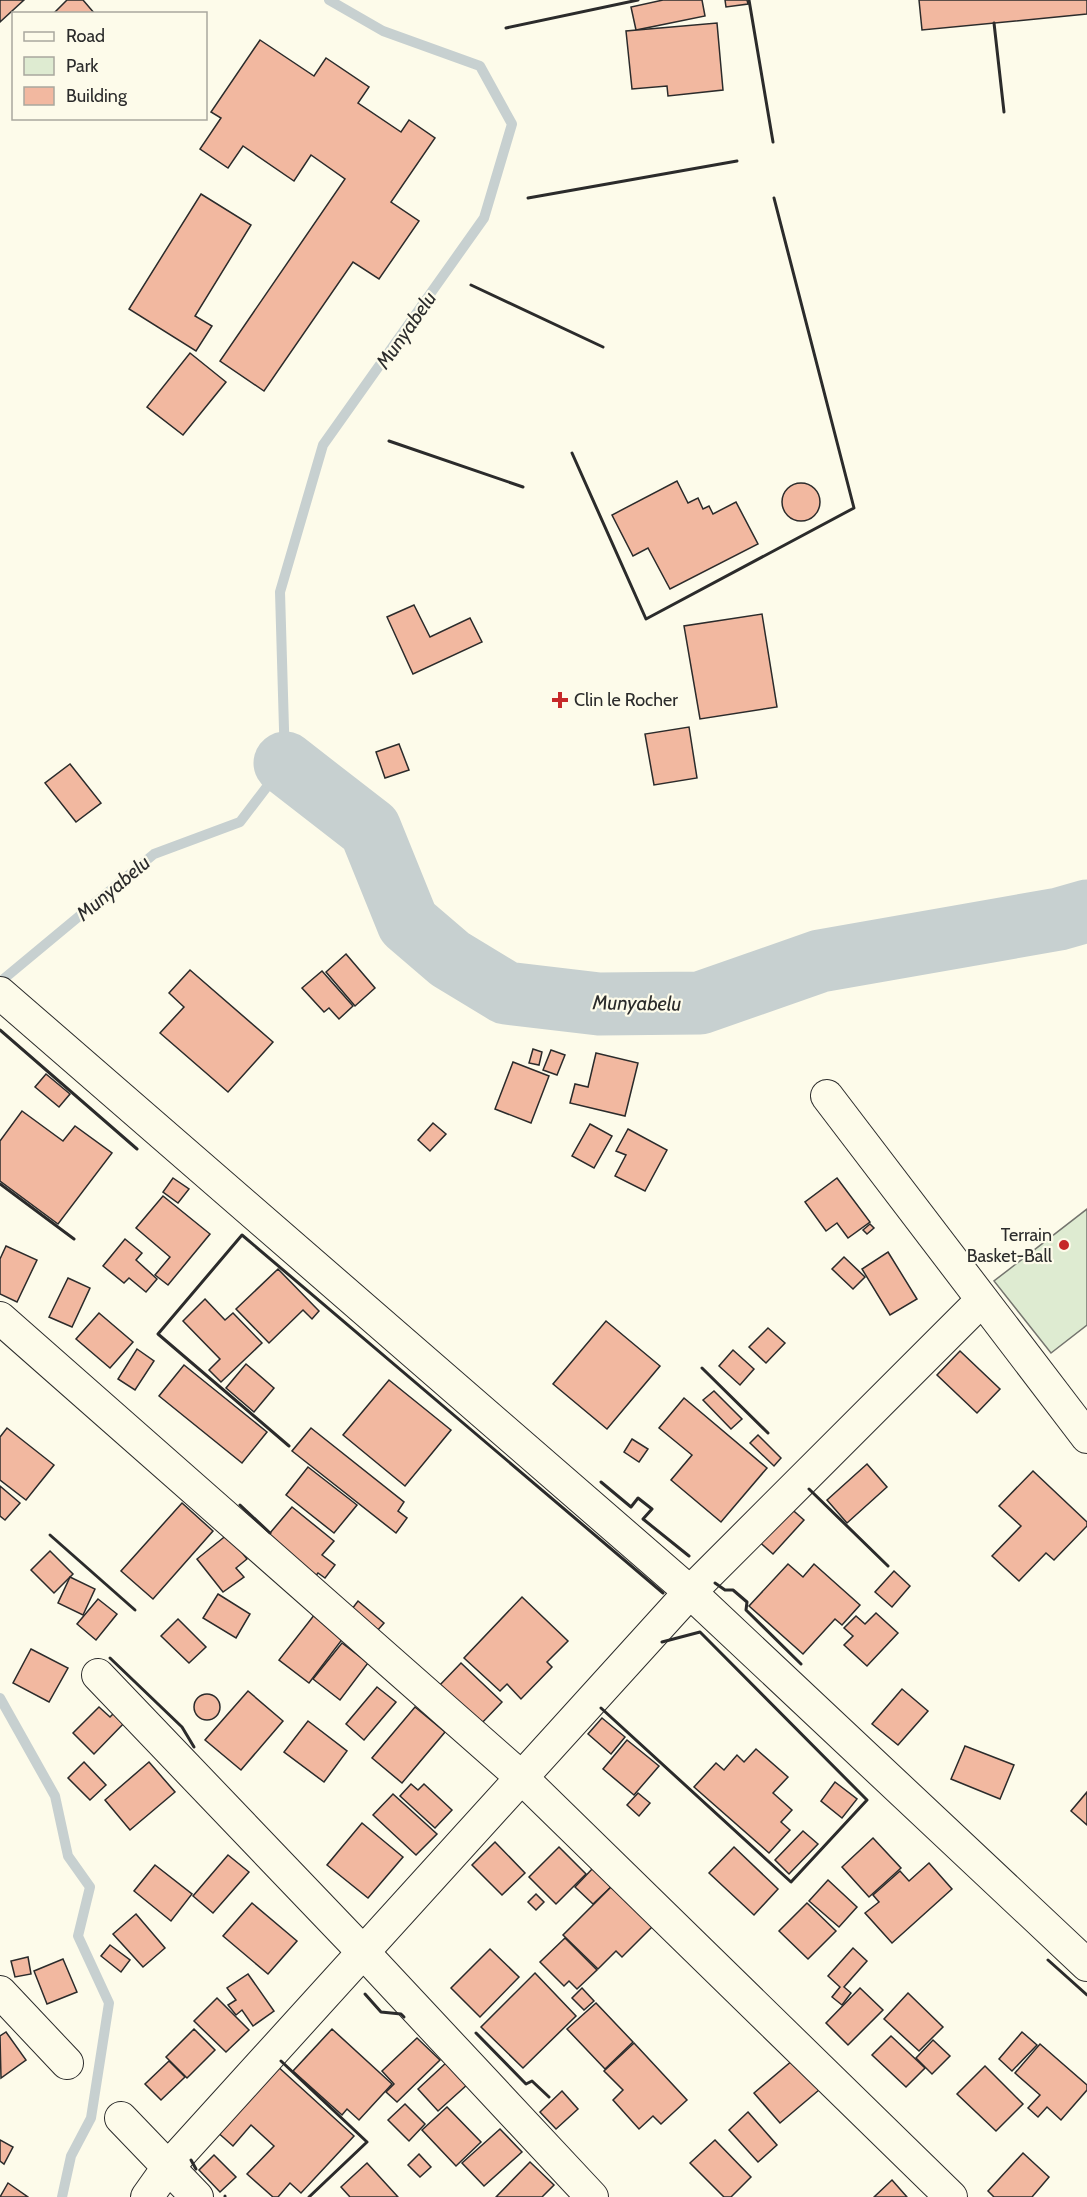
<svg xmlns="http://www.w3.org/2000/svg" width="1087" height="2197" font-family="Cabin,sans-serif">
<style>
.green{fill:#deebd1;stroke:#74746e;stroke-width:1.5}
.lines{fill:none;stroke-linecap:round;stroke-linejoin:round}
.stream{stroke:#c7d0d0;stroke-width:10}
.river{stroke:#c7d0d0;stroke-width:63}
.building{fill:#f2b8a0;stroke:#2b2b2b;stroke-width:1.5}
.street-casing{stroke:#2b2b2b;stroke-width:34}
.street{stroke:#fdfbea;stroke-width:32}
.wall{stroke:#2b2b2b;stroke-width:3}
.poi-dot{fill:#c62828;stroke:#fdfbea;stroke-width:2}
.labels{text-anchor:middle;stroke-width:4.5;stroke-linejoin:round;paint-order:stroke}
.poi-label{font-size:18px;fill:#2b2b2b;stroke:#fdfbea;text-anchor:start}
.water-label{font-size:20px;font-style:italic;fill:#2b2b2b;stroke:#fdfbea}
</style>
<rect width="100%" height="100%" fill="#fdfbea"/>
<!-- green -->
<path class="green" d="M1087,1209V1325L1051,1353L994,1281Z"/>
<g class="lines">
<!-- stream -->
<g class="stream">
<path d="M0,982L154,854L240,822L285,763L280,592L323,445L484,218L512,124L480,66L383,31L329,0"/>
<path d="M0,1698L55,1796L68,1856L90,1887L78,1936L109,2003L91,2118L71,2156L62,2197"/>
</g>
<!-- river -->
<path class="river" d="M285,763L370,829L408,923L450,959L506,993L599,1004L700,1003L820,961L1059,919L1087,911"/>
</g>
<!-- building -->
<g class="building">
<path d="M0,0H24L0,22Z"/>
<path d="M67,0H83L95,14H53Z"/>
<path d="M663,0H702L705,16L636,30L631,7Z"/>
<path d="M725,0H747L748,4L726,7Z"/>
<path d="M919,0H1087V14L922,30Z"/>
<path d="M717,23L723,90L668,96L667,86L632,89L626,31Z"/>
<path d="M260,40L314,76L326,58L369,87L358,103L401,132L409,120L435,138L391,202L419,221L379,279L353,262L264,391L220,361L345,179L311,155L294,181L243,146L228,168L200,149L221,118L211,112Z"/>
<path d="M201,194L251,225L195,316L212,326L196,351L129,309Z"/>
<path d="M190,353L226,382L183,435L147,407Z"/>
<path d="M677,481L688,503L698,498L703,509L709,506L713,514L736,502L758,544L670,589L648,548L633,556L612,515Z"/>
<circle cx="801" cy="502" r="19"/>
<path d="M414,605L430,637L470,618L482,642L413,674L387,617Z"/>
<path d="M762,614L777,707L700,719L684,626Z"/>
<path d="M689,727L697,778L654,785L645,734Z"/>
<path d="M399,744L409,770L385,778L376,752Z"/>
<path d="M70,764L101,803L76,822L45,783Z"/>
<path d="M346,954L375,988L355,1006L326,972Z"/>
<path d="M190,970L273,1042L228,1092L160,1033L184,1007L169,993Z"/>
<path d="M322,971L353,1006L339,1019L329,1008L324,1012L302,988Z"/>
<path d="M533,1049L542,1052L539,1065L529,1063Z"/>
<path d="M551,1050L565,1055L557,1075L543,1070Z"/>
<path d="M596,1053L638,1063L625,1116L570,1103L575,1084L588,1087Z"/>
<path d="M513,1062L549,1076L531,1123L495,1109Z"/>
<path d="M46,1074L70,1094L59,1107L35,1087Z"/>
<path d="M22,1111L63,1141L75,1126L112,1153L58,1224L0,1181V1141Z"/>
<path d="M433,1123L446,1134L430,1151L418,1140Z"/>
<path d="M590,1124L612,1136L594,1168L572,1156Z"/>
<path d="M628,1129L667,1150L645,1191L615,1176L626,1155L616,1151Z"/>
<path d="M173,1178L189,1189L178,1203L163,1192Z"/>
<path d="M837,1178L870,1222L848,1238L837,1223L826,1231L805,1202Z"/>
<path d="M163,1196L210,1234L168,1285L155,1275L170,1257L136,1228Z"/>
<path d="M870,1224L874,1228L867,1234L863,1230Z"/>
<path d="M125,1239L142,1253L136,1260L157,1279L146,1292L129,1278L124,1283L103,1266Z"/>
<path d="M6,1246L37,1260L17,1302L0,1294V1259Z"/>
<path d="M888,1252L917,1299L890,1315L862,1269Z"/>
<path d="M844,1257L865,1277L853,1289L832,1269Z"/>
<path d="M278,1269L319,1311L312,1319L303,1310L269,1343L236,1309Z"/>
<path d="M68,1278L90,1288L72,1327L49,1317Z"/>
<path d="M205,1299L225,1320L233,1313L262,1343L221,1382L209,1370L220,1359L183,1321Z"/>
<path d="M99,1313L133,1342L110,1368L76,1339Z"/>
<path d="M606,1321L660,1366L607,1429L553,1384Z"/>
<path d="M768,1328L785,1343L766,1363L749,1347Z"/>
<path d="M137,1349L154,1361L135,1390L118,1379Z"/>
<path d="M733,1350L754,1369L740,1385L719,1366Z"/>
<path d="M960,1351L1000,1389L977,1413L937,1375Z"/>
<path d="M246,1364L274,1388L254,1412L226,1388Z"/>
<path d="M184,1365L267,1432L242,1463L159,1396Z"/>
<path d="M389,1380L451,1430L405,1486L343,1435Z"/>
<path d="M714,1391L742,1419L731,1429L703,1400Z"/>
<path d="M684,1398L767,1468L721,1522L671,1480L692,1455L659,1428Z"/>
<path d="M7,1428L54,1465L26,1500L0,1480V1437Z"/>
<path d="M311,1428L404,1502L398,1511L407,1518L396,1533L292,1451Z"/>
<path d="M758,1435L781,1458L774,1466L750,1443Z"/>
<path d="M632,1439L648,1449L639,1462L624,1452Z"/>
<path d="M867,1464L887,1487L847,1523L827,1500Z"/>
<path d="M308,1467L357,1505L334,1533L286,1495Z"/>
<path d="M1033,1471L1087,1522V1526L1054,1560L1046,1553L1019,1581L992,1556L1021,1526L999,1506Z"/>
<path d="M0,1486L20,1503L5,1520L0,1516Z"/>
<path d="M182,1503L213,1531L153,1599L121,1571Z"/>
<path d="M787,1505L804,1520L773,1554L756,1539Z"/>
<path d="M292,1507L334,1541L322,1555L335,1565L325,1578L318,1573L314,1578L265,1539Z"/>
<path d="M228,1534L247,1559L236,1568L244,1577L223,1592L197,1559Z"/>
<path d="M50,1551L73,1574L54,1593L31,1570Z"/>
<path d="M788,1564L803,1577L814,1564L860,1605L842,1625L835,1619L803,1654L749,1606Z"/>
<path d="M894,1571L910,1586L892,1607L875,1592Z"/>
<path d="M70,1577L95,1589L83,1615L58,1603Z"/>
<path d="M218,1594L250,1614L236,1638L203,1618Z"/>
<path d="M522,1597L568,1641L547,1662L552,1667L521,1699L507,1684L500,1691L464,1658Z"/>
<path d="M98,1599L117,1614L96,1640L77,1624Z"/>
<path d="M358,1601L384,1623L377,1631L352,1609Z"/>
<path d="M876,1613L898,1633L867,1666L844,1645L853,1636L844,1628L856,1616L865,1624Z"/>
<path d="M315,1614L344,1637L309,1683L279,1660Z"/>
<path d="M178,1619L206,1647L189,1663L161,1636Z"/>
<path d="M342,1643L368,1663L340,1700L313,1679Z"/>
<path d="M31,1649L68,1668L49,1702L13,1683Z"/>
<path d="M461,1663L502,1702L479,1726L438,1687Z"/>
<path d="M377,1687L396,1702L364,1740L346,1724Z"/>
<path d="M902,1689L928,1711L898,1745L872,1724Z"/>
<path d="M248,1691L283,1721L241,1770L205,1740Z"/>
<circle cx="207" cy="1707" r="13"/>
<path d="M99,1707L110,1717L116,1711L126,1721L94,1754L73,1733Z"/>
<path d="M415,1707L445,1732L402,1783L372,1758Z"/>
<path d="M602,1718L625,1737L611,1754L588,1734Z"/>
<path d="M308,1721L347,1751L324,1782L284,1752Z"/>
<path d="M627,1740L659,1766L634,1795L603,1769Z"/>
<path d="M965,1746L1014,1765L1000,1799L951,1779Z"/>
<path d="M756,1749L788,1777L773,1793L792,1810L781,1822L790,1830L769,1853L694,1787L716,1763L724,1770L737,1755L744,1762Z"/>
<path d="M84,1762L106,1785L90,1800L68,1778Z"/>
<path d="M149,1762L175,1792L130,1830L105,1800Z"/>
<path d="M835,1782L857,1799L842,1818L821,1801Z"/>
<path d="M411,1784L418,1790L424,1784L452,1810L435,1828L400,1796Z"/>
<path d="M1087,1792V1825L1071,1811Z"/>
<path d="M638,1793L650,1803L639,1816L627,1805Z"/>
<path d="M393,1794L437,1834L416,1855L373,1815Z"/>
<path d="M362,1823L403,1857L368,1898L327,1865Z"/>
<path d="M803,1831L818,1844L789,1874L775,1860Z"/>
<path d="M873,1838L901,1868L869,1897L842,1867Z"/>
<path d="M495,1842L525,1873L502,1895L472,1865Z"/>
<path d="M559,1847L586,1874L556,1904L529,1877Z"/>
<path d="M734,1847L778,1889L754,1915L709,1873Z"/>
<path d="M228,1855L249,1872L213,1913L193,1896Z"/>
<path d="M929,1863L952,1889L892,1943L865,1913L879,1902L873,1895L900,1871L909,1881Z"/>
<path d="M155,1865L192,1894L171,1921L134,1891Z"/>
<path d="M594,1867L613,1885L593,1904L575,1887Z"/>
<path d="M828,1880L857,1907L839,1927L809,1901Z"/>
<path d="M613,1885L653,1926L622,1957L616,1951L598,1969L563,1935Z"/>
<path d="M536,1894L544,1902L536,1910L528,1902Z"/>
<path d="M252,1903L297,1941L268,1974L223,1936Z"/>
<path d="M807,1903L836,1931L808,1959L779,1931Z"/>
<path d="M136,1914L165,1948L143,1967L113,1934Z"/>
<path d="M565,1938L597,1970L577,1989L569,1981L564,1986L540,1962Z"/>
<path d="M110,1945L130,1960L121,1972L101,1956Z"/>
<path d="M853,1948L867,1961L844,1987L851,1993L842,2005L832,1997L840,1987L828,1976Z"/>
<path d="M490,1949L519,1977L480,2017L451,1988Z"/>
<path d="M28,1957L31,1974L15,1977L11,1961Z"/>
<path d="M63,1959L77,1992L47,2004L34,1971Z"/>
<path d="M535,1973L576,2016L523,2068L481,2027Z"/>
<path d="M248,1974L274,2011L253,2026L242,2010L236,2015L228,2005L236,2000L227,1988Z"/>
<path d="M582,1988L594,2001L584,2010L572,1998Z"/>
<path d="M860,1988L883,2010L848,2045L826,2023Z"/>
<path d="M908,1993L943,2027L919,2051L884,2019Z"/>
<path d="M217,1998L249,2030L226,2052L194,2021Z"/>
<path d="M596,2003L633,2042L605,2069L567,2029Z"/>
<path d="M194,2029L215,2050L187,2078L166,2057Z"/>
<path d="M332,2029L392,2084L359,2120L347,2109L342,2115L293,2071Z"/>
<path d="M6,2032L26,2060L1,2078L0,2036Z"/>
<path d="M1022,2032L1037,2045L1012,2071L999,2059Z"/>
<path d="M891,2036L925,2068L906,2087L872,2055Z"/>
<path d="M417,2038L440,2060L397,2102L386,2092L394,2084L382,2071Z"/>
<path d="M933,2040L950,2056L932,2074L916,2058Z"/>
<path d="M634,2043L687,2100L661,2124L653,2116L639,2129L613,2100L623,2090L604,2071Z"/>
<path d="M1040,2044L1087,2085V2090L1061,2120L1047,2107L1038,2117L1028,2108L1040,2095L1015,2073Z"/>
<path d="M793,2060L819,2090L780,2123L754,2093Z"/>
<path d="M169,2061L185,2077L161,2100L145,2084Z"/>
<path d="M447,2062L468,2084L438,2111L418,2089Z"/>
<path d="M275,2064L354,2136L301,2193L290,2183L278,2197H273L247,2174L274,2146L251,2125L233,2146L215,2130Z"/>
<path d="M985,2066L1023,2104L996,2131L957,2094Z"/>
<path d="M562,2091L578,2109L556,2129L540,2112Z"/>
<path d="M405,2104L425,2124L409,2141L388,2120Z"/>
<path d="M447,2107L481,2142L456,2166L422,2130Z"/>
<path d="M748,2112L777,2145L758,2162L729,2130Z"/>
<path d="M500,2129L522,2152L484,2186L462,2163Z"/>
<path d="M0,2140L13,2147L4,2164L0,2161Z"/>
<path d="M715,2140L751,2177L731,2197H724L690,2163Z"/>
<path d="M1023,2153L1049,2177L1032,2197H994L988,2191Z"/>
<path d="M419,2154L431,2167L420,2177L408,2165Z"/>
<path d="M214,2155L236,2177L220,2192L199,2170Z"/>
<path d="M530,2162L554,2185L542,2197H496Z"/>
<path d="M367,2163L398,2197H350L341,2187Z"/>
<path d="M892,2180L907,2197H874Z"/>
<path d="M8,2183L28,2197H0Z"/>
</g>
<g class="lines">
<defs>
<g id="street">
<path d="M0,993L690,1592L1087,1965"/>
<path d="M827,1096L1087,1437"/>
<path d="M0,1318L521,1777L951,2197"/>
<path d="M98,1675L364,1953L592,2197"/>
<path d="M0,1992L67,2063"/>
<path d="M121,2118L197,2197"/>
<path d="M147,2197L169,2166L690,1592L981,1301"/>
</g>
</defs>
<!-- street casing -->
<use href="#street" class="street-casing"/>
<!-- street -->
<use href="#street" class="street"/>
<!-- wall -->
<g class="wall">
<path d="M749,0L773,142"/>
<path d="M994,23L1004,112"/>
<path d="M506,28L638,0"/>
<path d="M528,198L737,161"/>
<path d="M471,285L603,347"/>
<path d="M389,441L523,487"/>
<path d="M572,453L646,619L854,508L774,198"/>
<path d="M0,1030L137,1149"/>
<path d="M0,1184L74,1239"/>
<path d="M702,1368L768,1433"/>
<path d="M289,1446L158,1334L242,1235L663,1593"/>
<path d="M601,1482L631,1507L638,1498L652,1509L643,1519L689,1556"/>
<path d="M809,1489L888,1566"/>
<path d="M240,1505L270,1533"/>
<path d="M50,1535L135,1610"/>
<path d="M715,1583L725,1590H733L747,1602L746,1610L801,1664"/>
<path d="M110,1658L182,1727L194,1747"/>
<path d="M601,1708L791,1882L867,1800L700,1632L662,1642"/>
<path d="M1048,1960L1087,1995"/>
<path d="M365,1994L381,2012L401,2014L404,2017"/>
<path d="M476,2033L526,2084L532,2081L549,2097"/>
<path d="M281,2061L367,2142L309,2197"/>
<path d="M191,2160L196,2169"/>
<path d="M225,2196V2197"/>
</g>
</g>
<!-- markers -->
<g class="poi-dot">
<path d="M557 691h6v6h6v6h-6v6h-6v-6h-6v-6h6z"/>
<circle cx="1064" cy="1245" r="6"/>
</g>
<g class="labels">
<!-- poi labels -->
<g class="poi-label">
<text x="574" y="706">Clin le Rocher</text>
<text x="1052" y="1241" text-anchor="end">Terrain<tspan x="1052" dy="21">Basket-Ball</tspan></text>
</g>
<!-- water labels -->
<g class="water-label">
<text transform="translate(406 330) rotate(-55)" y="7">Munyabelu</text>
<text transform="translate(113 888) rotate(-40)" y="7">Munyabelu</text>
<text transform="translate(637 1003) rotate(1)" y="7">Munyabelu</text>
</g>
</g>
<!-- legend -->
<rect x="12" y="12" width="195" height="108" fill="#fdfbea" stroke="#a9a89e" stroke-width="1.5"/>
<rect x="24" y="32" width="30" height="9" fill="#fdfbea" stroke="#a9a89e" stroke-width="1.5"/>
<text x="66" y="42" font-size="18" fill="#2b2b2b">Road</text>
<rect x="24" y="57" width="30" height="18" fill="#deebd1" stroke="#a9a89e" stroke-width="1.5"/>
<text x="66" y="72" font-size="18" fill="#2b2b2b">Park</text>
<rect x="24" y="87" width="30" height="18" fill="#f2b8a0" stroke="#a9a89e" stroke-width="1.5"/>
<text x="66" y="102" font-size="18" fill="#2b2b2b">Building</text>
</svg>
